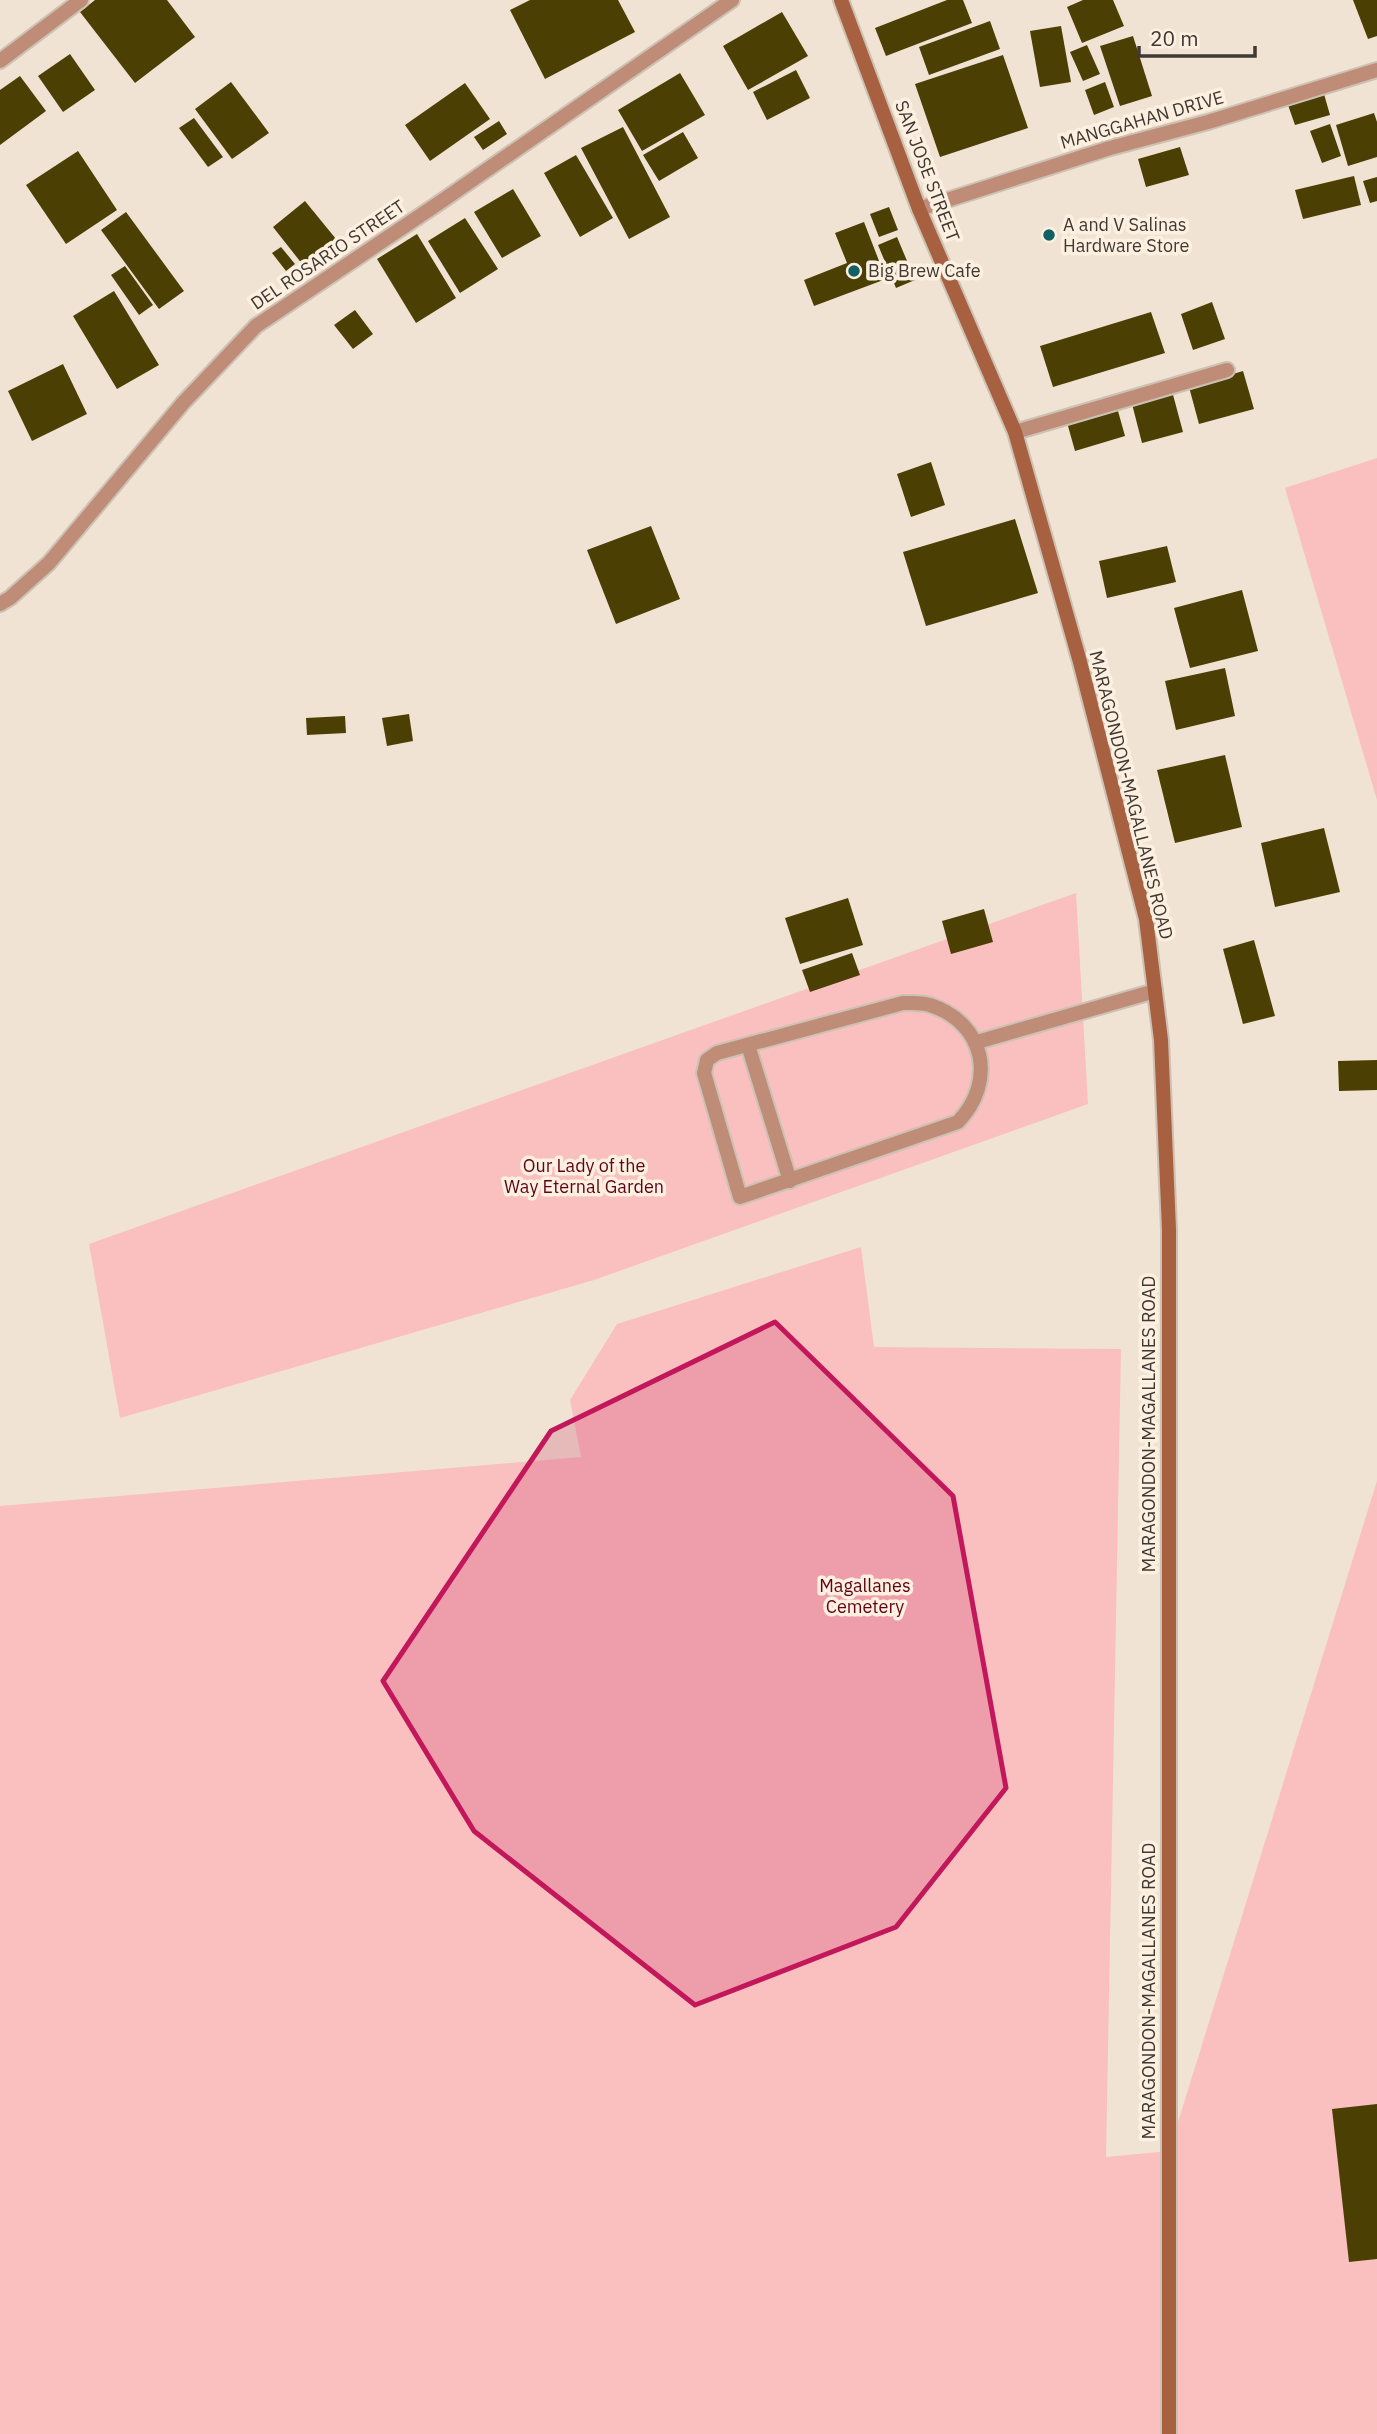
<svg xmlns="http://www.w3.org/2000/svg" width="1377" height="2434" font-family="'IBM Plex Sans',sans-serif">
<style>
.green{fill:#f9c0bf}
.building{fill:#4b3f04}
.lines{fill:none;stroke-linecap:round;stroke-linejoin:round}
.lane-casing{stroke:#cdc1b3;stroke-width:18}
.street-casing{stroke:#cdc1b3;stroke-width:18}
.secondary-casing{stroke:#cdc1b3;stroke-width:18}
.lane{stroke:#bf8d77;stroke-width:14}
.street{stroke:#bf8d77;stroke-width:14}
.secondary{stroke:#a76140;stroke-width:14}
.marked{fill:#c2185b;fill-opacity:0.2;stroke:#c2185b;stroke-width:5;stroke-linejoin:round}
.poi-dot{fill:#106165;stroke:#fef0e0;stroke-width:2.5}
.labels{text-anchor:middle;stroke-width:7;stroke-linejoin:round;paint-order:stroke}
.street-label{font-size:18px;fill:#3f3933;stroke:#fef0e0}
.poi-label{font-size:18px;fill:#3f3933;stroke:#fef0e0;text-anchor:start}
.park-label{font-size:18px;fill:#5f0215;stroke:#fef0e0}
</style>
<rect width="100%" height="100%" fill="#f1e3d3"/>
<!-- green -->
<g class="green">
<path d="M1377,458V800L1285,488Z"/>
<path d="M1076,893L1088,1104L594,1280L120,1418L89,1244Z"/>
<path d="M861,1247L874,1347L1121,1349L1106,2157L1169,2151L1377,1481V2434H0V1506L581,1457L570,1400L617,1324Z"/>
</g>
<!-- building -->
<g class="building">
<path d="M95,0H167L195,37L135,83L80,12Z"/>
<path d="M530,0H618L635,32L545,79L510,10Z"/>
<path d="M947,0H963L972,23L886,56L875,28Z"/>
<path d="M1083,0H1113L1124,26L1082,43L1067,7Z"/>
<path d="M1353,0H1377V36L1368,39Z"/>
<path d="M782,12L808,56L748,90L723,46Z"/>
<path d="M990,21L1000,49L929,75L919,47Z"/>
<path d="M1061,26L1071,82L1040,87L1030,31Z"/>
<path d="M1133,36L1152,96L1120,106L1100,46Z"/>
<path d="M1087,45L1100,74L1083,81L1070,52Z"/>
<path d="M70,54L95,90L63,112L38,76Z"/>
<path d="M1003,55L1028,128L940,157L915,84Z"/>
<path d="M796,70L810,98L767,120L753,92Z"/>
<path d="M680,73L705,115L642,151L618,110Z"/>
<path d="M20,76L46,111L0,145V90Z"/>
<path d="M231,82L269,133L232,159L195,109Z"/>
<path d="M1105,82L1114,107L1094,115L1085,90Z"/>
<path d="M465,83L490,119L430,161L405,125Z"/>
<path d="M1324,94L1330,115L1295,125L1288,105Z"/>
<path d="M1374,113L1377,122V157L1348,166L1336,125Z"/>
<path d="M194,118L223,157L208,167L179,128Z"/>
<path d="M499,121L507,134L483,150L474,137Z"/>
<path d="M1330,124L1341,156L1322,163L1310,131Z"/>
<path d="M623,127L670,217L629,239L581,148Z"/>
<path d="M683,132L698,158L659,181L643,155Z"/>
<path d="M1180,147L1189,175L1146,187L1138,159Z"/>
<path d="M78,151L117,210L66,244L26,185Z"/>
<path d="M576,155L613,218L580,237L544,173Z"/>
<path d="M1354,176L1361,205L1303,219L1295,190Z"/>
<path d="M1377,177V201L1370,203L1363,181Z"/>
<path d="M513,189L541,236L502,258L474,212Z"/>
<path d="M305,201L336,239L303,265L273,227Z"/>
<path d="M889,207L898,230L879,237L870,214Z"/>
<path d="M126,212L184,291L159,309L101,230Z"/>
<path d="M465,218L498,269L460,293L428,241Z"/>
<path d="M864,222L886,279L814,306L804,280L847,263L835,233Z"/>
<path d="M417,234L456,298L416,323L377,259Z"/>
<path d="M897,237L915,280L896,288L878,245Z"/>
<path d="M281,247L295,264L286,271L272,253Z"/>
<path d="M125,266L153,305L139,315L111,275Z"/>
<path d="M114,291L159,365L117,389L73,316Z"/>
<path d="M1212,302L1225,339L1193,350L1181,314Z"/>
<path d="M355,310L373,334L353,349L334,325Z"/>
<path d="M1151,312L1165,353L1053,387L1040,346Z"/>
<path d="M63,364L87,414L32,441L8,391Z"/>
<path d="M1243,371L1254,409L1199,424L1189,387Z"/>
<path d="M1172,391L1183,432L1142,443L1131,400Z"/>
<path d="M1116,404L1125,436L1075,451L1066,419Z"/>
<path d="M931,462L945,505L911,517L897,474Z"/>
<path d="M1015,519L1038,593L926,626L903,552Z"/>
<path d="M651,526L680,599L616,624L587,550Z"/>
<path d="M1167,546L1176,582L1107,598L1099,561Z"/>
<path d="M1242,590L1258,651L1190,668L1174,608Z"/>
<path d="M1225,668L1235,716L1176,730L1165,681Z"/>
<path d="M409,714L413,741L387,746L382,718Z"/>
<path d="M345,716L346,733L307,735L306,718Z"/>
<path d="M1225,755L1242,827L1175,843L1157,770Z"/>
<path d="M1324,828L1340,892L1275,907L1261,843Z"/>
<path d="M848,898L863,945L800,964L785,918Z"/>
<path d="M984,909L993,942L951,954L942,921Z"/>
<path d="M1254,940L1275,1016L1243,1024L1223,949Z"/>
<path d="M852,953L860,975L810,992L802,970Z"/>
<path d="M1377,1060V1090L1339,1091L1338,1061Z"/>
<path d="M1377,2104V2259L1349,2262L1332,2109Z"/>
</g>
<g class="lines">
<defs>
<g id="lane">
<path d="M903,1003C912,1003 922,1002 930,1005C985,1023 997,1081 958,1122L740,1197L704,1073L707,1060L717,1053Z"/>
<path d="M977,1042L1155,991"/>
<path d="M748,1045L790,1181"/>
</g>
<g id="street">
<path d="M0,61L81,0"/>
<path d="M919,209L1110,148L1208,122L1377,70"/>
<path d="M1015,432L1227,370"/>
<path d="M0,604L10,598L49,563L183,403L256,326L439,203L732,0"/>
</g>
<path id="secondary" d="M841,0L919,209L1015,432L1080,662L1146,919L1161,1040L1169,1230V2434"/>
</defs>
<!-- lane casing -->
<use href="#lane" class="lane-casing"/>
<!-- street casing -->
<use href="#street" class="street-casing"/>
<!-- secondary casing -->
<use href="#secondary" class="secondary-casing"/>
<!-- lane -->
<use href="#lane" class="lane"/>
<!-- street -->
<use href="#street" class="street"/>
<!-- secondary -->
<use href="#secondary" class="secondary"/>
</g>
<!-- marked area -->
<path class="marked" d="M775,1322L953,1496L1006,1788L896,1927L695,2005L474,1831L383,1681L551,1431Z"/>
<!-- markers -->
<g class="poi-dot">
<circle cx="1049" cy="235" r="7"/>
<circle cx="854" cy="271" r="7"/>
</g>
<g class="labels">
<!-- street labels -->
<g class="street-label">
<text transform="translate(1142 120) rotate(-16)" y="6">MANGGAHAN DRIVE</text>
<text transform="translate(927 171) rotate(69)" y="6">SAN JOSE STREET</text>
<text transform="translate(328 255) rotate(-34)" y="6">DEL ROSARIO STREET</text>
<text transform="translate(1131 795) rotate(76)" y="6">MARAGONDON-MAGALLANES ROAD</text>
<text transform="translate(1149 1424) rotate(-90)" y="6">MARAGONDON-MAGALLANES ROAD</text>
<text transform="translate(1149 1991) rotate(-90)" y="6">MARAGONDON-MAGALLANES ROAD</text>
</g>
<!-- poi labels -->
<g class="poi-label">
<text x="1063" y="231">A and V Salinas<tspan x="1063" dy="21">Hardware Store</tspan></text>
<text x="868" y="277">Big Brew Cafe</text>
</g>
<!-- park labels -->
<g class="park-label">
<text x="584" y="1172">Our Lady of the<tspan x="584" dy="21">Way Eternal Garden</tspan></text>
<text x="865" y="1592">Magallanes<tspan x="865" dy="21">Cemetery</tspan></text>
</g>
</g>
<!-- scale -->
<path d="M1139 46v10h116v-10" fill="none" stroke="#3f3933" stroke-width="3.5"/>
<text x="1150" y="46" font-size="21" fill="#3f3933" stroke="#fef0e0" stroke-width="5" paint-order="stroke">20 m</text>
</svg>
